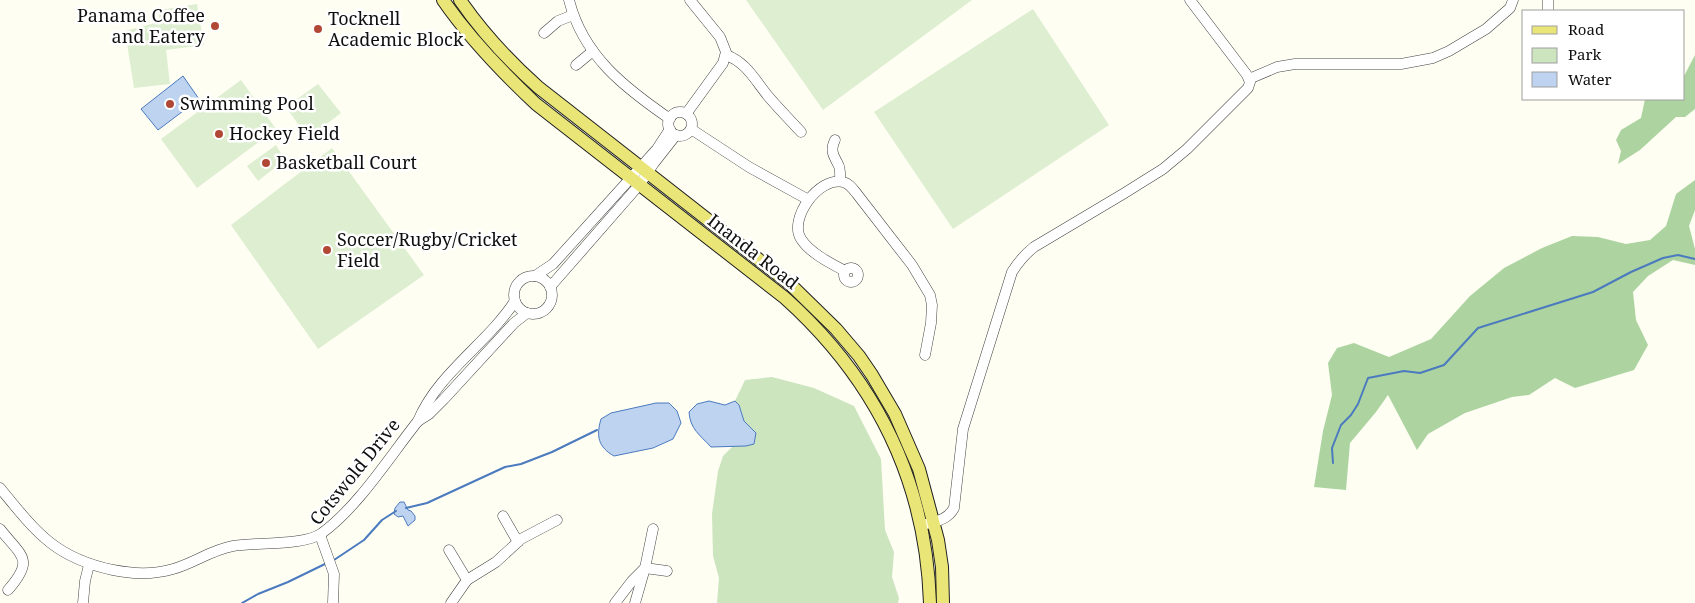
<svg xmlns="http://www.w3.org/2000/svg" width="1695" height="603" font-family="'Noto Serif',serif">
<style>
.green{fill:#cce5bf}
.forest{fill:#add4a0}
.pitch{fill:#deeed0}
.water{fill:#bdd3f0;stroke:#4b7abf}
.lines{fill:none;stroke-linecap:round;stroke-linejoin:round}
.stream{stroke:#4b7abf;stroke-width:2}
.minor-casing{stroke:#424242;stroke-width:11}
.major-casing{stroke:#202020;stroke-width:14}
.minor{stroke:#fff;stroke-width:10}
.major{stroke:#eae577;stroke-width:12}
.poi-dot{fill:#b14835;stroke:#fff;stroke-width:2}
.labels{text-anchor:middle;stroke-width:5;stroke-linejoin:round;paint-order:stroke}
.poi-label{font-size:18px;fill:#0f0f0f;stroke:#fff;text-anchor:start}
.street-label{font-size:18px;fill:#0f0f0f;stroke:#fff}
</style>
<rect width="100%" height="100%" fill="#fefef3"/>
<!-- green -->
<path class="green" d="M772,377L814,388L854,406L881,459L885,530L894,552L892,577L899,598L898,603H717L719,578L713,556L712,514L718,471L723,456L733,446H746L756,433L744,421L739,405L735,401L745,380Z"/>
<!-- forest -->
<g class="forest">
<path d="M1695,55V109L1685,117H1676L1640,150L1618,164L1621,151L1616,140L1621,130L1641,118L1645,99H1684V76Z"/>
<path d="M1695,180V210L1689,226L1695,249V265L1673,260L1648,276L1633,292L1636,320L1648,345L1634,370L1575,388L1555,378L1529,395L1512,397L1465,413L1428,434L1417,450L1388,395L1376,412L1350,443L1346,490L1314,487L1323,431L1332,395L1328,363L1337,348L1354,343L1389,357L1431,339L1470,296L1504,268L1542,248L1572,236L1598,237L1626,244L1650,240L1666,226L1676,194Z"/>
</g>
<!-- pitch -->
<g class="pitch">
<path d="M746,0H972L823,110Z"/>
<path d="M197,4L204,45L166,50L170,84L134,88L125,31L159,22V10Z"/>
<path d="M1033,9L1109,125L953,229L874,112Z"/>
<path d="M241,80L276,129L197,188L161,139Z"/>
<path d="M318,84L341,113L308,138L286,107Z"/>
<path d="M276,145L285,160L258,181L247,166Z"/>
<path d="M332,148L424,275L318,349L231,225Z"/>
</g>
<!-- water -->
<g class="water">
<path d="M183,76L199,99L158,130L141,109Z"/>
<path d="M709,401L725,405L735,401L739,405L744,421L756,433L754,444L746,446L711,447C700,435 690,429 689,412L697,404Z"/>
<path d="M656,403H669L677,411L681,423L673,439L653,448L614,456C598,447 596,436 601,419L611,413Z"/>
<path d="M400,502H404L408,510L411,511L415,516V520L408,526L403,516L398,517L394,514L395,508Z"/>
</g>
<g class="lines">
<!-- stream -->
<g class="stream">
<path d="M1333,463L1332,448L1341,425L1351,415L1358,404L1368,378L1404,371L1420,373L1444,365L1478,328L1593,292L1631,272L1663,258L1678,255L1695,259"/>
<path d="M406,508L427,503L505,467L521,464L552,452L597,430"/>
<path d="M334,560L364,540L382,520L396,511"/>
<path d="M242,603L258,594L288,582L327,563"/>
</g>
<defs>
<g id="minor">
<path d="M569,0C583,56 625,88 670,119"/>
<path d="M1548,10V0"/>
<path d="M544,33L558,21L573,15"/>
<path d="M726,55C746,62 755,80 768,96C779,109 790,120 801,132"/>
<path d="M576,65L593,51"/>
<path d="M1249,79L1277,67L1295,64H1401L1433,58L1449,51L1486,29L1510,8L1513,0"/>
<circle cx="680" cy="124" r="12"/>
<path d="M686,114L723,63L726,52L720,37L690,0"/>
<path d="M691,129L749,167L807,199"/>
<path d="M835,140C830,150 833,155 838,164C841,169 840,176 840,181"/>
<circle cx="851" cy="275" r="7"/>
<path d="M845,271C830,263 810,253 801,239C788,219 819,176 843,182C849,183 853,189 857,194L912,265L930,295L932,305L931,323L925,355"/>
<circle cx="533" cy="295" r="19"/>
<path d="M535,276L553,264L657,149L670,129"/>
<path d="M550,287L640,184L654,163L676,135"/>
<path d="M418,421L429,414L444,399L514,323L527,313"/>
<path d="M0,488C36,532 55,558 113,570C134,574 152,575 173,569C194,563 211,550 233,546C255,542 305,546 322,533C358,507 390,456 418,421C438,373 487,344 515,301"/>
<path d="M503,516L518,542"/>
<path d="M926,524C938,521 948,519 954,508L963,429L1012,272C1019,261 1025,254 1034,247L1123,194L1163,169L1187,149L1248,88L1250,82L1247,75L1190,0"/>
<path d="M0,529C22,557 35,559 8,590"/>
<path d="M320,535L334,574L333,603"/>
<path d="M449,550L467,580"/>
<path d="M83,603L85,581L89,565"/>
<path d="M451,603L467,580L496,562L521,539L557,520"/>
<path d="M615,603L632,581L645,568L667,571"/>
<path d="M635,603L645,568L653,529"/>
</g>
<g id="major">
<path d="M443,0C470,39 502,72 536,104L785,298C875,379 926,481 930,603"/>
<path d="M460,0C482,32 509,61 538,87L790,284L836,329L859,356L872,375L895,414L919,469L938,540L942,567L943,603"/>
</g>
</defs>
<!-- minor casing -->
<use href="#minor" class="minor-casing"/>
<!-- major casing -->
<use href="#major" class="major-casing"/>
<!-- minor -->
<use href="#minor" class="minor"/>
<!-- major -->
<use href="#major" class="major"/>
</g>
<!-- markers -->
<g class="poi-dot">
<circle cx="215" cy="26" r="5"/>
<circle cx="318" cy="29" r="5"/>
<circle cx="170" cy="104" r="5"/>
<circle cx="219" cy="134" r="5"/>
<circle cx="266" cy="163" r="5"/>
<circle cx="327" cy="250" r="5"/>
</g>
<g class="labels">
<!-- poi labels -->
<g class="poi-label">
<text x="205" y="22" text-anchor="end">Panama Coffee<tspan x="205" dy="21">and Eatery</tspan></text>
<text x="328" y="25">Tocknell<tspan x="328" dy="21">Academic Block</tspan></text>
<text x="180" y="110">Swimming Pool</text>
<text x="229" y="140">Hockey Field</text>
<text x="276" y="169">Basketball Court</text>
<text x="337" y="246">Soccer/Rugby/Cricket<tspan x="337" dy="21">Field</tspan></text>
</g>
<!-- street labels -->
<g class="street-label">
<text transform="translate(753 252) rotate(38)" y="6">Inanda Road</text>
<text transform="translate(355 472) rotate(-51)" y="6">Cotswold Drive</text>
</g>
</g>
<!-- legend -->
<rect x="1522" y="10" width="162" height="90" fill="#ffffff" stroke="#9f9f9f"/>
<rect x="1532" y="26" width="25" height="8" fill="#eae577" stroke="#9f9f9f"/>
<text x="1568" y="35" font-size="15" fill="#0f0f0f">Road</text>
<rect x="1532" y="48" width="25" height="15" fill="#cce5bf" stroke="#9f9f9f"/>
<text x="1568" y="60" font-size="15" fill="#0f0f0f">Park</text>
<rect x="1532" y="72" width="25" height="15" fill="#bdd3f0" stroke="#9f9f9f"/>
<text x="1568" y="85" font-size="15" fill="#0f0f0f">Water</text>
</svg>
